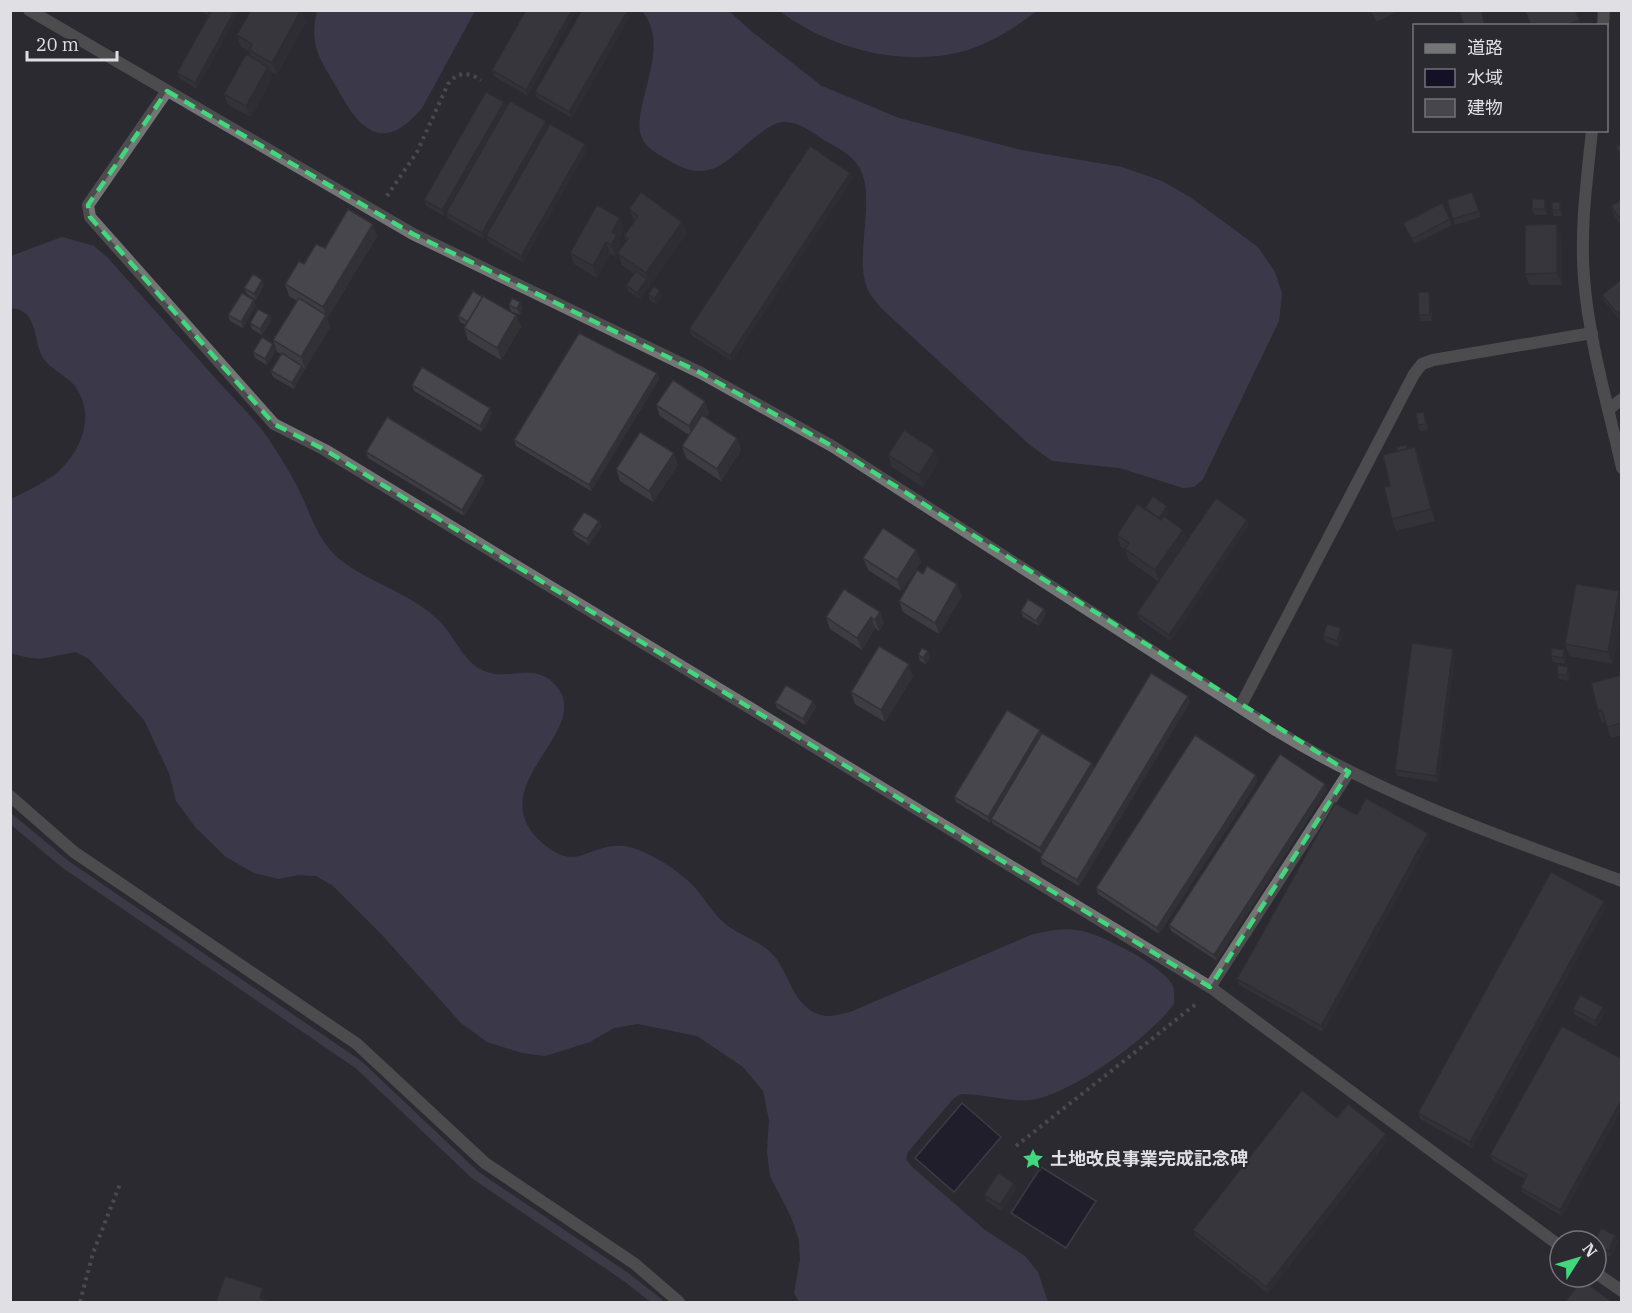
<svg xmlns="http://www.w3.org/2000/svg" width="1632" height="1313" font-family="'IBM Plex Serif','Noto Sans JP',serif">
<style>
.forest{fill:#4e4c66}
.water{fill:#141126;stroke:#514f5f;stroke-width:1.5}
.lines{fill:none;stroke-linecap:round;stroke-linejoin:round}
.stream{stroke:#514f5f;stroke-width:9}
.path{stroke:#706f75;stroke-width:4;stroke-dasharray:3 4.5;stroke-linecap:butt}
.street{stroke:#737674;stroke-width:12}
.wall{fill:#3d3c42}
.shaded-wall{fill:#323136}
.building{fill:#47464d;stroke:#323136;stroke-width:1.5}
.marked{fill:none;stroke:#41d77c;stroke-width:4.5;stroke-dasharray:12 8;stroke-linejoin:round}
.labels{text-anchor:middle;stroke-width:4.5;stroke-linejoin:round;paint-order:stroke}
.poi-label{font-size:18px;font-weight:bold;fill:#e0e0e4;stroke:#2b2a31;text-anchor:start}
</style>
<rect width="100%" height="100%" fill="#2b2a31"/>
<!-- forest -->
<g class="forest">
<path d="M317,11V10L475,11L422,108C383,155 359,129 337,88C320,59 309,46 317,11Z"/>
<path d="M642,11H729L751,31L822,86L899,118L1021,150L1122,167L1162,181L1190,197L1258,247L1275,272L1282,294L1279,321L1203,479L1194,487L1183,488L1120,468L1052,461L1030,445L881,308C876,301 868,293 866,285C855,251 878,191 857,164C849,153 836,147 824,140C812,132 799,121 783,122C775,122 766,129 759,134C727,159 712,186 670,161C661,156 650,150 644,142C625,115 675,49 642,11Z"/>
<path d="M780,11H1037C1014,28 988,45 960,52C900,67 828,48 780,11Z"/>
<path d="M62,237L94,246L107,257C143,298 180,338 216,379C233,398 253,417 268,438C279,455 290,472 299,490C311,515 317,539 338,558C367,582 408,592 436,618C454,633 462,662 484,671C512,682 534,660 557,687C593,731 482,784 539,840C577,876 587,843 623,846C643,848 673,867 687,880C700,891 707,905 718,917C733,934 753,937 768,950C791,968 790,1011 826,1016C832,1017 843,1013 850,1012L1031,935C1048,931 1064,927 1082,931C1102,935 1164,966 1173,986C1175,990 1174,999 1174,1004C1149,1038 1072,1094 1031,1100C1007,1102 985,1094 962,1094L954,1098L908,1152L906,1159L911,1166L985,1230L1025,1256L1038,1272L1048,1302H799L794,1293L800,1260L799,1240L791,1217L770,1176L767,1151L769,1120L763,1091L743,1067L697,1036L638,1024L614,1028L590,1042L545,1056L522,1053L487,1042L461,1023L382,935L333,886L316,876L298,875L279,879L254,873L226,857L196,828L176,801L169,773L144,720L89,659L76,652C44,657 43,663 11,653V499C24,493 52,479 62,468C84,446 95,411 74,385C65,374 47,368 41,354C33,335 37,310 11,308V256Z"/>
</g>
<!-- water -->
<g class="water">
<path d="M962,1103L1001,1137L954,1192L915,1158Z"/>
<path d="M1041,1167L1096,1201L1066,1248L1011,1213Z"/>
</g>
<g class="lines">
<!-- stream -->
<path class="stream" d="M10,818L65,864L359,1065L475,1175L626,1277L658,1302"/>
<!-- path -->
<g class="path">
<path d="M387,196L417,152L448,84C458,71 468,72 481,80"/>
<path d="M1016,1146L1196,1004"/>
<path d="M80,1302L93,1253L120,1184"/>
</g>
<!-- street -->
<g class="street">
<path d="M29,10L413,234L701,373L832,446L1277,731C1387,798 1502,837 1622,881"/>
<path d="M1603,26L1604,10"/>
<path d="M167,91L88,205L90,217L274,424L325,450L1210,987L1560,1246"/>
<path d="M1592,130C1587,180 1580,228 1584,278C1589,342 1608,405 1622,468"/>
<path d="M1609,409L1622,399"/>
<path d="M1240,707L1414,374L1422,364L1433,360L1592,333"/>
<path d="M10,796L74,852L357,1044L485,1163L635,1264L679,1302"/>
<path d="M1210,987L1349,772"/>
<path d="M1596,1273L1622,1291"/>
</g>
</g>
<!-- wall -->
<g class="wall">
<path d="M199,10H212L209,16Z"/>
<path d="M212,10L197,89L180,79L177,73Z"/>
<path d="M301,10L306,22L277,75L270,71L272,78L251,117L228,105L224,94L251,57L249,51L241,47L237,35Z"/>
<path d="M526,10L528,96L494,76L492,70Z"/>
<path d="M1370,10H1399L1377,22Z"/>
<path d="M1525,10H1575L1581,26H1531Z"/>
<path d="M629,18L572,118L537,98L535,92Z"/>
<path d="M504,102L506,108L444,216L426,206L424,200Z"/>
<path d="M548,127L587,150L523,262L488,242L486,236L484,239L448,219L446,213Z"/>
<path d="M850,173L853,179L732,361L691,335L689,329Z"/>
<path d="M1472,192L1481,217L1455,225L1447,200Z"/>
<path d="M1545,199L1547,205V215H1534L1532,209Z"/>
<path d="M1622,199V226L1615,217L1611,206Z"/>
<path d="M1562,208V216H1554L1552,210Z"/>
<path d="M629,209L682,222L687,233L640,299L628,291L626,285L634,274L622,265L618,253L616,257L610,254L597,278L574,264L570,253L620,218L624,230L619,239L621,246L619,251L626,241L624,236L634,221Z"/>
<path d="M1450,219L1452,225L1414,244L1403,223Z"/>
<path d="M377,236L327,319L330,327L305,369L303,367L304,371L294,389L273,377L271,371L281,354L277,352L273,340L297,301L289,296L285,284L304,264L325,248Z"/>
<path d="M1561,236L1562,285H1529L1525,274Z"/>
<path d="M1622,279V317L1619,319L1604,301L1602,295Z"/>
<path d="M264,285L256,300L247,294L244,288Z"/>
<path d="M1429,292L1431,298L1432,321H1421L1419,315Z"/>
<path d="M648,294L662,296L657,304L650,300Z"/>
<path d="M483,297L516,315L521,327L501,360L468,340L464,328L466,325L460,322L458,316Z"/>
<path d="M520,302L522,308L520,315L511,311L509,305Z"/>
<path d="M256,306L243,328L230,321L228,315Z"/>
<path d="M269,315L271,321L262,335L252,329L250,323Z"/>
<path d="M276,350L267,365L255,358L253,352Z"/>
<path d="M657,373L659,379L591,491L516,446L514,440Z"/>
<path d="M412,385L490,408L492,414L482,432L414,391Z"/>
<path d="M656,405L709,413L706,418L737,438L741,450L721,481L686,458L682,446L689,435L660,416Z"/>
<path d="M1426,418L1428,430L1420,431L1418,425Z"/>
<path d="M1415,447L1420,459L1435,521L1396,531L1392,519L1390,486L1408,449Z"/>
<path d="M366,452L485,481L464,516L368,458Z"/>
<path d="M888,455L939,462L923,487L892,467Z"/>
<path d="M678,465L653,502L620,481L616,469Z"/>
<path d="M1167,506L1169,512L1166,517L1183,530L1187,541L1249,525L1171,641L1139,619L1137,613L1159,582L1129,561L1125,549L1121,547L1117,535L1146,510L1145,508Z"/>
<path d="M599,521L601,527L589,545L575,536L572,530Z"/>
<path d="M916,550L921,562L901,591L868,570L863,558Z"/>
<path d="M923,574L962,596L939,634L903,612L899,601Z"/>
<path d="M1619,591L1622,597V613L1613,664L1569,656L1565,644Z"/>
<path d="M1044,609L1046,614L1039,626L1023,617L1021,611Z"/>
<path d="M880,612L884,624L879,631L875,628L862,650L830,629L826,617Z"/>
<path d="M1343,634L1339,647L1325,642L1323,636Z"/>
<path d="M918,655L930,657L926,664L920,661Z"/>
<path d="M1455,655L1438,782L1397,776L1395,770Z"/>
<path d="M1551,656H1566L1565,664L1553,662Z"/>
<path d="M1570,673L1569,681L1559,679L1557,674Z"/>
<path d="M1622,675V735L1611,738L1605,722L1602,723L1598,711Z"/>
<path d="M913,676L885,722L855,704L851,692Z"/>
<path d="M1188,696L1190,702L1079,886L1042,864L1040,858L1042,854L993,824L991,820L990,823L956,802L954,797L1040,730L1041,734L1092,763L1094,768Z"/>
<path d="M813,701L816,707L805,725L777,708L775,703Z"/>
<path d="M1258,781L1159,934L1098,894L1096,888Z"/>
<path d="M1327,790L1217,961L1171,931L1169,925Z"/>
<path d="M1357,815L1430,839L1323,1032L1239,985L1237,979Z"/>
<path d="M1604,901L1606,907L1472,1148L1420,1119L1418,1113Z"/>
<path d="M1573,1009L1605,1013L1597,1027L1575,1015Z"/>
<path d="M1622,1059V1109L1562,1216L1523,1193L1521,1188L1525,1179L1492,1161L1490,1155Z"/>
<path d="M1337,1118L1386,1134L1388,1140L1268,1293L1195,1236L1193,1230Z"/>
<path d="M1014,1183L1016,1189L1002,1211L986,1201L984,1195Z"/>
<path d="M1615,1235L1618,1241L1611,1257L1596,1251V1241Z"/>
</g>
<!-- shaded-wall -->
<g class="shaded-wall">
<path d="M207,10H212L209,16Z"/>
<path d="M235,10H240L197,89L195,83Z"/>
<path d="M301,10L306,22L277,75L272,63Z"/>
<path d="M572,10H577L528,96L526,90Z"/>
<path d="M627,12L629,18L572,118L569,112Z"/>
<path d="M268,67L272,78L251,117L246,106Z"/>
<path d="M504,102L506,108L444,216L442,210Z"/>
<path d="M546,121L548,127L484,239L482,233Z"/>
<path d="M585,144L587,150L523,262L521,256Z"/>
<path d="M850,173L853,179L732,361L730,356Z"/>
<path d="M1545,199L1547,205V215L1545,209Z"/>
<path d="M1560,202L1562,208V216L1560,210Z"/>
<path d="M620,218L624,230L619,239L621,246L616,257L611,245L612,232Z"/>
<path d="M682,222L687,233L650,285L646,273Z"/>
<path d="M373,224L377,236L327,319L330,327L305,369L301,357L326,316L323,307Z"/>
<path d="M1557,224L1561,236L1562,285L1557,273Z"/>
<path d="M606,242L610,254L597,278L593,266Z"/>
<path d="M647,279L649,285L640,299L637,293Z"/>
<path d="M262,280L264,285L256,300L254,294Z"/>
<path d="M660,291L662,296L657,304L654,299Z"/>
<path d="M1429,292L1431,298L1432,321L1430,315Z"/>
<path d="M254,300L256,306L243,328L241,322Z"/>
<path d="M520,302L522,308L520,315L517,309Z"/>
<path d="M1622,310V317L1619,319L1617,313Z"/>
<path d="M269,315L271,321L262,335L260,329Z"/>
<path d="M516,315L521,327L501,360L497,348Z"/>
<path d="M273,344L276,350L267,365L265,359Z"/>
<path d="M302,366L304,371L294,389L292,383Z"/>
<path d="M657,373L659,379L591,491L589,485Z"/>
<path d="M705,401L709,413L693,438L689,426Z"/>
<path d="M490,408L492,414L482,432L480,426Z"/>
<path d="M737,438L741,450L721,481L717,469Z"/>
<path d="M1415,447L1420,459L1435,521L1431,509Z"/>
<path d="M935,450L939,462L923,487L919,475Z"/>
<path d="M674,453L678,465L653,502L649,491Z"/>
<path d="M483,475L485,481L464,516L462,510Z"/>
<path d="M1167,506L1169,512L1162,524L1159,518Z"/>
<path d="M1247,520L1249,525L1171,641L1169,635Z"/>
<path d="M599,521L601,527L589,545L587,539Z"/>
<path d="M1183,530L1187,541L1159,582L1155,570Z"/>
<path d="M916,550L921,562L901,591L897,580Z"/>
<path d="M957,584L962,596L939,634L935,623Z"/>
<path d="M1619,591L1622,597V613L1613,664L1608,652Z"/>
<path d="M1044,609L1046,614L1039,626L1036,621Z"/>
<path d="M880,612L884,624L879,631L875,620Z"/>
<path d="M871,617L875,628L862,650L857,638Z"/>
<path d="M1341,628L1343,634L1339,647L1337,641Z"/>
<path d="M1453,649L1455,655L1438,782L1436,776Z"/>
<path d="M1564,650L1566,656L1565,664L1563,658Z"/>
<path d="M928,651L930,657L926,664L923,658Z"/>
<path d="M909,664L913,676L885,722L881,710Z"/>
<path d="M1568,667L1570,673L1569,681L1567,675Z"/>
<path d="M1188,696L1190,702L1079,886L1077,880Z"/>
<path d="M813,701L816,707L805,725L803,719Z"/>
<path d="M1040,730L1042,736L990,823L988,817Z"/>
<path d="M1092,763L1094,768L1042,854L1040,848Z"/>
<path d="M1256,775L1258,781L1159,934L1157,928Z"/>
<path d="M1325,784L1327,790L1217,961L1214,955Z"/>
<path d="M1428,833L1430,839L1323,1032L1321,1026Z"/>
<path d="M1604,901L1606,907L1472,1148L1470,1142Z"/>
<path d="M1603,1007L1605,1013L1597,1027L1595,1021Z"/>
<path d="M1622,1099V1109L1562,1216L1560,1210Z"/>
<path d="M1386,1134L1388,1140L1268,1293L1266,1287Z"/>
<path d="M1014,1183L1016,1189L1002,1211L1000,1205Z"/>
<path d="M1615,1235L1618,1241L1611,1257L1609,1251Z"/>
<path d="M263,1288L265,1294L263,1302L260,1298Z"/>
</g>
<!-- building -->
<g class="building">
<path d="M212,10H235L195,83L177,73Z"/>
<path d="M251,10H301L272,63L249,50L252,44L237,35Z"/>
<path d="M526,10H572L526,90L492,70Z"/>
<path d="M582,10H624L627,12L569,112L535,92Z"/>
<path d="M1459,10H1481L1485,26H1464Z"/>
<path d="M1525,10H1575L1579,20L1566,26H1536L1535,23L1531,25Z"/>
<path d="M246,54L268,67L246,106L224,94Z"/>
<path d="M486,92L504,102L442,210L424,200Z"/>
<path d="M510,101L546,121L482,233L446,213Z"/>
<path d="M550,124L585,144L521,256L486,236Z"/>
<path d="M1622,144V153H1620L1616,147Z"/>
<path d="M810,146L850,173L730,356L689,329Z"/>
<path d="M641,192L682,222L646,273L617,253L628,239L624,236L638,216L629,209Z"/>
<path d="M1472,192L1479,211L1453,219L1447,200Z"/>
<rect x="1532" y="199" width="13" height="10"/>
<path d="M1622,199V221L1611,206Z"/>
<rect x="1552" y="202" width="8" height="8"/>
<path d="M1442,203L1450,219L1412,239L1403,223Z"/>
<path d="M597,205L620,218L612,232L617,235L611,245L606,242L593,266L570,253Z"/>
<path d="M348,209L373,224L323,307L285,284L299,261L304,264L316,244L325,248Z"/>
<path d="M1557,224V273L1525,274V225Z"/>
<path d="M636,271L647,279L637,293L626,285Z"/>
<path d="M253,274L262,280L254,294L244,288Z"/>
<path d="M1622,279V310L1617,313L1602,295Z"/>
<path d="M654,286L660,291L654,299L648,294Z"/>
<path d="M473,291L483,297L468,322L458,316Z"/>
<path d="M1418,292H1429L1430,315H1419Z"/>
<path d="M242,293L254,300L241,322L228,315Z"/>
<path d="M483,296L516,315L497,348L464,328Z"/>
<path d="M299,298L326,315L301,357L273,340Z"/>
<path d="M512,298L520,302L517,309L509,305Z"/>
<path d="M258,309L269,315L260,329L250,323Z"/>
<path d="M579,333L657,373L589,485L514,440Z"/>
<path d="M262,337L273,344L265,359L253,352Z"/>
<path d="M282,353L302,366L292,383L271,371Z"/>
<path d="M422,367L490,408L480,426L412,385Z"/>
<path d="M673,380L705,401L689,426L656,405Z"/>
<path d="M1424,412L1426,424L1418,425L1416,413Z"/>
<path d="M702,415L737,438L717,469L682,446Z"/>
<path d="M387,417L483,475L462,510L366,452Z"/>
<path d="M904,430L935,450L919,475L888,455Z"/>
<path d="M640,432L674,453L649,491L616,469Z"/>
<path d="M1406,445L1408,449L1397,452L1396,447Z"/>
<path d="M1415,447L1431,509L1392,519L1384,487L1390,486L1383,455Z"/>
<path d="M1153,496L1167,506L1159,518L1145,508Z"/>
<path d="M1216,498L1247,520L1169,635L1137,613Z"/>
<path d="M1137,504L1161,520L1164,516L1183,530L1155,570L1125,549L1129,543L1117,535Z"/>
<path d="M584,512L599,521L587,539L572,530Z"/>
<path d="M883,528L916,550L897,580L863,558Z"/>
<path d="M927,566L957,584L935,623L899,601L917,570L923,574Z"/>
<path d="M1576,584L1619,591L1608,652L1565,644Z"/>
<path d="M844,589L880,612L875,620L871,617L857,638L826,617Z"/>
<path d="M1028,599L1044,609L1036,621L1021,611Z"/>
<path d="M1327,624L1341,628L1337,641L1323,636Z"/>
<path d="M1412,643L1453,649L1436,776L1395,770Z"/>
<path d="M879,646L909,664L881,710L851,692Z"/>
<path d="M922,648L928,651L923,658L918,655Z"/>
<path d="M1552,648L1564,650L1563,658L1551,656Z"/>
<path d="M1558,665L1568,667L1567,675L1557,674Z"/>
<path d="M1151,673L1188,696L1077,880L1040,858Z"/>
<path d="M1622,675V723L1607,727L1602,710L1598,711L1591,683Z"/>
<path d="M786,685L813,701L803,719L775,703Z"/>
<path d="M1007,710L1040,730L988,817L954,797Z"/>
<path d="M1042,733L1092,763L1040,848L991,819Z"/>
<path d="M1195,735L1256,775L1157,928L1096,888Z"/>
<path d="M1280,754L1325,784L1214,955L1169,925Z"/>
<path d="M1366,798L1428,833L1321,1026L1237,979L1335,803L1357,815Z"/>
<path d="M1551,872L1604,901L1470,1142L1418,1113Z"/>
<path d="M1580,995L1603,1007L1595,1021L1573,1009Z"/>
<path d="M1562,1026L1622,1059V1099L1560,1210L1521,1188L1527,1175L1490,1155Z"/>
<path d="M1302,1090L1337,1118L1348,1104L1386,1134L1266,1287L1193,1230Z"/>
<path d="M998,1173L1014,1183L1000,1205L984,1195Z"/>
<path d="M1601,1228L1615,1235L1609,1251L1596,1246L1595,1241Z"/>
<path d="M225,1276L263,1288L260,1298L273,1302H216Z"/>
<path d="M1582,1280L1612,1302H1565Z"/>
</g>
<!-- marked area -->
<path d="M0 0H1632V1313H0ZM167,91L413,234L701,373L832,446L1349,772L1210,987L325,450L274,424L90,217L88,205Z" fill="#2b2a31" fill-opacity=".55" fill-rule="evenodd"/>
<path class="marked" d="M167,91L413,234L701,373L832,446L1349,772L1210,987L325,450L274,424L90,217L88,205Z"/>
<!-- icons -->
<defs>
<symbol id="sight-bare" viewBox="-9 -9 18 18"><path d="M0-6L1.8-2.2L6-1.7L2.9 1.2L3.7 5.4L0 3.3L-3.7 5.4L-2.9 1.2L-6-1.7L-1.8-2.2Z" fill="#41d77c" stroke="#2b2a31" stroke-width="2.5" paint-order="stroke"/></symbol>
</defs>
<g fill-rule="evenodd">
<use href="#sight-bare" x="1018" y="1144" width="30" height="30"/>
</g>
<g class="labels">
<!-- poi labels -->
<g class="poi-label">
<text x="1050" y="1165">土地改良事業完成記念碑</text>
</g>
</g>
<!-- border -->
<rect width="1632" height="1313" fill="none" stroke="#e0e0e4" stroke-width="24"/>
<!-- legend -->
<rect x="1413" y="24" width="195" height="108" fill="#2b2a31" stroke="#737379" stroke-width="1.5"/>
<rect x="1425" y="44" width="30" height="9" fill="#737674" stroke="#737379" stroke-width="1.5"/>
<text x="1467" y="54" font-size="18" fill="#e0e0e4">道路</text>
<rect x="1425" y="69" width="30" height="18" fill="#141126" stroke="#737379" stroke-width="1.5"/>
<text x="1467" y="84" font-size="18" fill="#e0e0e4">水域</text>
<rect x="1425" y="99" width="30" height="18" fill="#47464d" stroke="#737379" stroke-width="1.5"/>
<text x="1467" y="114" font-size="18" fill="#e0e0e4">建物</text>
<!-- north arrow -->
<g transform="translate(1578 1259) rotate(53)"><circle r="28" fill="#2b2a31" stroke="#737379" stroke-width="1.5"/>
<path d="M0-4.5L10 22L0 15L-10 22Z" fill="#41d77c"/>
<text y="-9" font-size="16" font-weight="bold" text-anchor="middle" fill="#e0e0e4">N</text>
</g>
<!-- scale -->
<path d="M27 51v9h90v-9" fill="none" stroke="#e0e0e4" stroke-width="3"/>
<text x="36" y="51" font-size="18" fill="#e0e0e4" stroke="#2b2a31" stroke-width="4.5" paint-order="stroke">20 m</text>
</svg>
